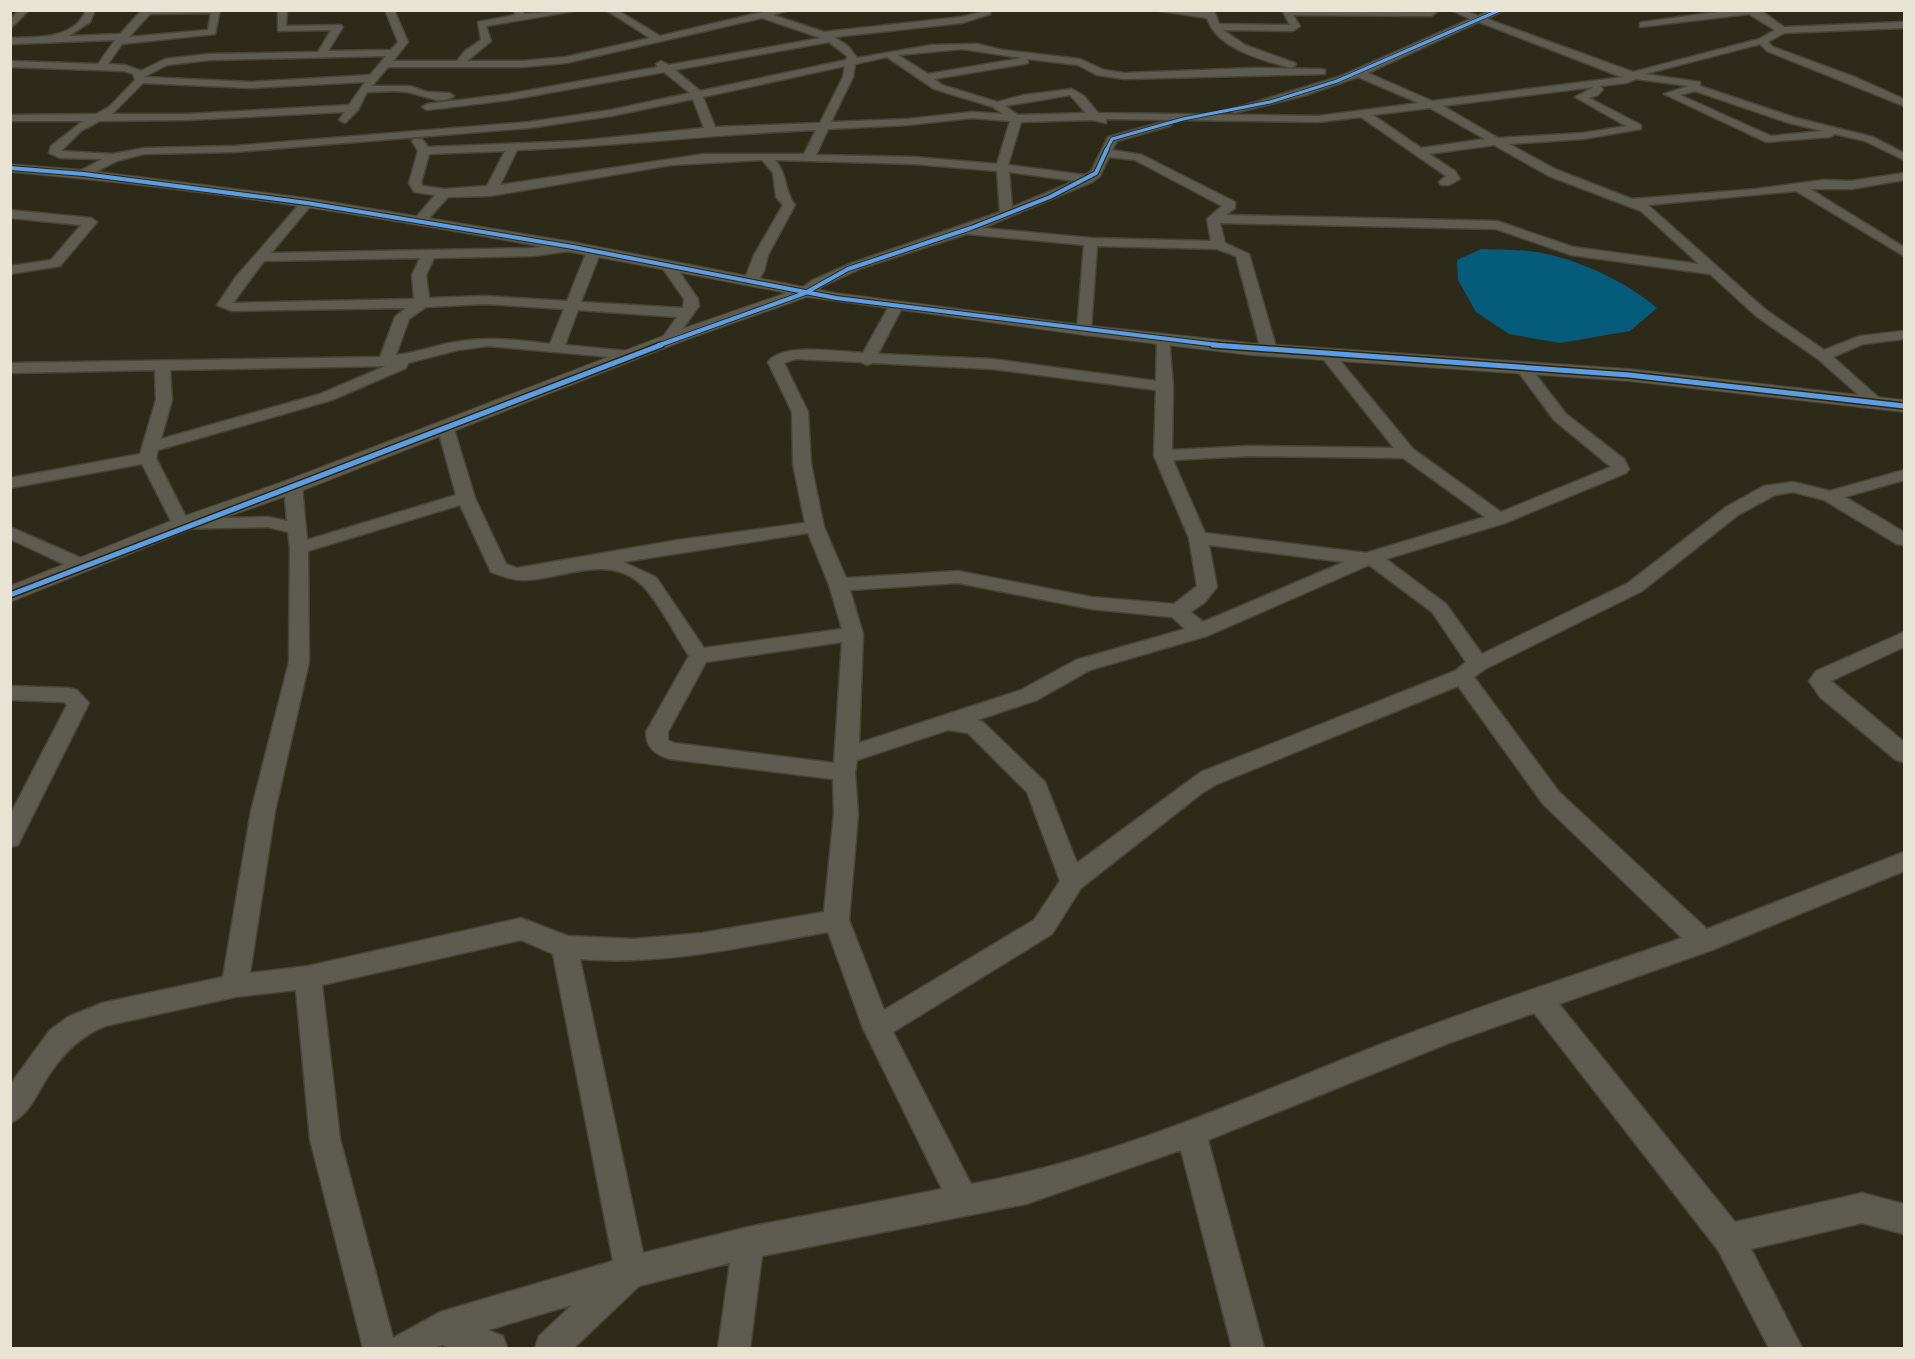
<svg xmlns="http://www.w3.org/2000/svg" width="1915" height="1359" font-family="'PT Sans Narrow',sans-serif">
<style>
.water{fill:#045c7a}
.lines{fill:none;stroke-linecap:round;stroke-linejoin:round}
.minor-casing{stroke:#484437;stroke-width:3}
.tertiary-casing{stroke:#484437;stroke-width:2}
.minor{fill:#5e5c50;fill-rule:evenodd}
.tertiary{fill:#5e5c50;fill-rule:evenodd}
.cycleway-far2-casing{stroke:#2c2507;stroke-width:4.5}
.cycleway-far1-casing{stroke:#2c2507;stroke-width:6}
.cycleway-casing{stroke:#2c2507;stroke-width:8}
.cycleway-far2{stroke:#5a9eea;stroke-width:3}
.cycleway-far1{stroke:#5a9eea;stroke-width:4}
.cycleway{stroke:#5a9eea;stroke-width:5}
</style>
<rect width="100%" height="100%" fill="#2e2a19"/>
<!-- water -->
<path class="water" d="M1481,249C1499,250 1519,249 1537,252C1579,260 1624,280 1657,308L1630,331L1560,343L1509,334L1476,312L1458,280L1457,260Z"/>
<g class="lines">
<defs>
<g id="minor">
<path d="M19,10H29L10,29V20Z"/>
<path d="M86,10H95L90,22L69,36L120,34L142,10H220L215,34L122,44L108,64L125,65L141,71L165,59L209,54L318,52L331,30L278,31V10H287L286,26L341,25L343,27L328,51L391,50L398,42L385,10H394L408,42L393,61H457L465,51L481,40L478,22L515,15L514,10H523L524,14L580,10L486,26L491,41L467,61H522L566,57L650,38L606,10H617L660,36L771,10H789L773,15L824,32L961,17L991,10L990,14L962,23L834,37L848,46L857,58L932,45L977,44L1003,50L1080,59L1104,70L1124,73L1254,68L1321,69L1325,70V74L1124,79L1097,75L1078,65L1028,59V63L1024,64L934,79L942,85L997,102L1024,95L1072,89L1084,96L1098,113L1318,116L1419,103L1358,77L1303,96L1234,113L1229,110L1338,77L1470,19L1451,10H1465L1478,16L1491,10H1504L1487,19L1633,72L1759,39L1775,30L1749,14L1640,27V23L1643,22L1732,10H1760L1784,27L1904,22V28L1784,33L1768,42L1773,47L1857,78L1904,99V106L1767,51L1760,44L1645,74L1700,82V86L1796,118L1873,137L1904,153V160L1865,141L1835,134L1830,137L1766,142L1664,94L1689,86L1636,79L1626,83L1600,86L1603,89L1598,95L1589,98L1641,125V129L1583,139L1509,144L1557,170L1632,199L1756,189L1823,180L1851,181L1904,173V180L1851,189H1810L1904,247V256L1796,191L1648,205L1766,310L1824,350L1860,336L1904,331V339L1863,344L1833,357L1886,404L1878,409L1872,407L1818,359L1756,316L1710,274L1571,255L1496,229L1220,223L1225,243L1249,254L1277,350L1269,355L1261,350L1236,256L1217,249L1097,246L1091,330L1084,334L1077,330L1084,245L967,234L862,268L823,286L812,294H802V288L813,280L852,263L1000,212L997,171L914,164L775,160C789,177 783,189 795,205L768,255L764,271L756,284L751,285L744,281L754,255L783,205L776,197L773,173L762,160L671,165L490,196L448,197L424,224L419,225L413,221L435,195L414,192L409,183L418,151L412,141L414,139H422L428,147L577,141L704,128L693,99L611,116L529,128L234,152L144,154L117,161L84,178L80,177V171L102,159L60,158L49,153L51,146L83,121H10V115L96,114L109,107L135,80L133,74L124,71L10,67V61L98,64L115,40L10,44V38C37,37 74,40 86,10ZM211,13L208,30L129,37L150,14ZM762,18L821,38L669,65L661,61L656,64L658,67L509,94L427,104L422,107L427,110L509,100L664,72L690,93L611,110L529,122L234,146L144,148L113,154L61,151L81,131L100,121L187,120L345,112L339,120L345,123L358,110L367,92C380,92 394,90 407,92C421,94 441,106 454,96L449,93L427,92L410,86H372L388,67H522L566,63ZM1479,22L1619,76L1624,77L1432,101L1368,73ZM829,42L847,56L846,60L700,91L675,70ZM962,49L1022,58L928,74L898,55ZM386,56L370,75L251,82L144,77L167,65L209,60ZM887,57L934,89L993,107L1003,114L972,112L908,119L831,122L853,77L855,64ZM845,66L843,77L820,123L715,127L703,97ZM365,82L349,105L187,114H112L143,83L251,88ZM1594,87L1575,97L1626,126L1583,133L1498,138L1443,106ZM1695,91L1789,123L1823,131L1771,136L1680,95ZM1070,95L1086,113L1018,115L1005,106ZM1430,108L1485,139L1421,148L1373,115ZM1361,117L1446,176L1439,182L1441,185H1449L1460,179L1455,171L1429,154L1494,145L1549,176L1641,211L1699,264L1573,247L1497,221L1226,215L1235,208V202L1142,155L1112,150L1117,141L1170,126L1172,124L1166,121L1108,137L1091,171L1085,175L1008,165L1021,122L1092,120L1106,123V119L1318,122ZM972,118L1010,121L997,164L914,157L816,155L828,129L908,125ZM816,130L804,154H704L500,185L517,150C617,146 716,134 816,130ZM505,151L487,186L444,189L423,186L421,183L429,154ZM1109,157L1135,160L1222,206L1207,219L1211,241L1091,238L983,228L1092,182L1100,176ZM1009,172L1075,181L1012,207Z"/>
<path d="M1154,10H1214L1219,24L1290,25L1282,10H1432L1436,13L1431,16L1293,15L1300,26L1293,31L1223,30L1245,45L1295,63L1296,65L1291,68C1261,60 1216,48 1207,18Z"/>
<path d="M307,199L313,203L271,253L533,248L573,243L580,247L578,250L533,256L434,258L426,275L429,298L485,296L567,301L587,251L594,247L601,251L581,302L683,308L684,299L661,266L668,262L673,263L698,299L699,306L672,344L667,345L660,341L677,317L578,310L565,345L627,351L635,356L632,359L489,346L458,350L408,363L406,368L332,400L158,450L156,458L187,519L268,517L287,521L284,486L293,481L302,486L307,540L456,495L437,426L445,421L453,426L475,498L506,564L517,568L678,540L805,523L793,464L792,412L768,362C783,342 840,352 863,353L889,306L896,302L903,306L878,354L992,359L1156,381L1157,339L1159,336H1169L1173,387L1172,450L1249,446L1394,448L1320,355L1323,352H1333L1413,449L1501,512L1611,467L1554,420L1517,370L1520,367H1530L1566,414L1624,459L1629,469L1626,473L1505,523L1386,559L1446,604L1482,654L1628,583L1726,507L1764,486L1793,482L1830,491L1904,470V480L1845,497L1904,532V545L1897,544L1824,500L1793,492L1775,495L1738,515L1642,591L1485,669L1474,677L1559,792L1707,929L1904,852V871L1712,950L1559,1004L1735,1222L1862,1193L1904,1204V1234L1862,1223L1751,1249L1802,1348H1769L1718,1250L1534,1013L1449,1043L1208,1140L1264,1348H1232L1181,1150L1026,1204L762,1256L750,1348H718L730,1263L639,1286L574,1348H535L539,1336L572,1305L488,1330L503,1336L507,1348H451L442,1345L436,1348H363L310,1139L296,990L235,997L105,1026C81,1036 65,1051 51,1072C39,1088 30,1116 10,1123V1085L50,1030L68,1017L102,1003L223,977L251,811L289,662L290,548L288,532L268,527L175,529L142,464L10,488V478L140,454L156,400L155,370L10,373V363L380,357L395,317L406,308L232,311L217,305L235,278L303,200ZM420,258L412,275L414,299L233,303L264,261ZM485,304L564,309L550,344C518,340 487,336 456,342C435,345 417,353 396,355L409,319L426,307ZM795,359L861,362L867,365L873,363L992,369L1156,390L1154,456L1189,538L1197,586L1174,604L1091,597L958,571L846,578L824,527L811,464L808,412L784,363ZM386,366L320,394L161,439L172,400L170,370ZM1249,456L1403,458L1485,517L1366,553L1205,533L1173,460ZM460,505L491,572C503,576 514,581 527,580C565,578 610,553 643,586C660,604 675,635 689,656L646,732C646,748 656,755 670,759L833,779L834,814L824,912L702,933L634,939L568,936L521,918L308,966L250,973L275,811L309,662L308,551ZM808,533L829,585L842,629L704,648L656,577L623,562ZM1209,545L1344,562L1203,622L1191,612L1205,602L1217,587ZM1369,565L1432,612L1466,662L1455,671L1201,772L1077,863L1045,782L983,722L977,720L1037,700L1090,670L1207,636ZM958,583L1091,609L1172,617L1185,629L1076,660L1021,690L859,743L863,634L850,590ZM842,642L834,763L674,743L668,740V732L706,662ZM1458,686L1543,804L1682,938C1579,974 1476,1007 1374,1047C1243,1099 1111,1159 971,1184L893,1032L1052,934L1081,888L1202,793L1217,784ZM948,730L968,733L1027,792L1060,881L1034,920L884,1010L849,920L858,814L855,772L857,760ZM828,932L863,1028L942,1189L748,1227L643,1253L580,959C664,966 746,946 828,932ZM521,940L553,954L613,1261L440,1312L393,1338L340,1139L322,985Z"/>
<path d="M10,210L91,218L97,222L60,266L10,274V266L51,260L81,225L10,218Z"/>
<path d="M10,527L88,561L90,565L88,569H74L10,539Z"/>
<path d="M1904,632V647L1831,681L1904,742V762L1896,760L1820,697L1809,681L1816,671Z"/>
<path d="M10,686L69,688L77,690L89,703L18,845L10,847V815L67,705L64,702L10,700Z"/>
</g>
<path id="tertiary" d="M10,164L84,170L307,198L573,242L836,293L1084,325L1250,343L1629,369L1904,400V412L1629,381L1250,355L1084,335L807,297L688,339L301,491L189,530L10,602V586L173,520L285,481L676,331L786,293C529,243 271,194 10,172Z"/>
</defs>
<!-- minor casing -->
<use href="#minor" class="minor-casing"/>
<!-- tertiary casing -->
<use href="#tertiary" class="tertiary-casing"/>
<!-- minor -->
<use href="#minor" class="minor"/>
<!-- tertiary -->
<use href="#tertiary" class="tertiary"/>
<defs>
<path id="cycleway-far2" d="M1106,151L1112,139L1183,119L1270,102L1337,81L1500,10"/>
<g id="cycleway-far1">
<path d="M10,168L84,174L307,203L573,247L836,298L1226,346"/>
<path d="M657,346L805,293L848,269L971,228L1050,197L1096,173L1107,149"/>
</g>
<g id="cycleway">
<path d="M1213,345L1629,375L1904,406"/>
<path d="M10,595L661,345"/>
</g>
</defs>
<!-- cycleway-far2 casing -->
<use href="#cycleway-far2" class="cycleway-far2-casing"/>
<!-- cycleway-far1 casing -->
<use href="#cycleway-far1" class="cycleway-far1-casing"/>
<!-- cycleway casing -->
<use href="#cycleway" class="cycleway-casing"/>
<!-- cycleway-far2 -->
<use href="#cycleway-far2" class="cycleway-far2"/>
<!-- cycleway-far1 -->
<use href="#cycleway-far1" class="cycleway-far1"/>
<!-- cycleway -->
<use href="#cycleway" class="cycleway"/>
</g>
<!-- border -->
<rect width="1915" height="1359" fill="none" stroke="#e8e4d3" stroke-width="24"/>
</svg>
